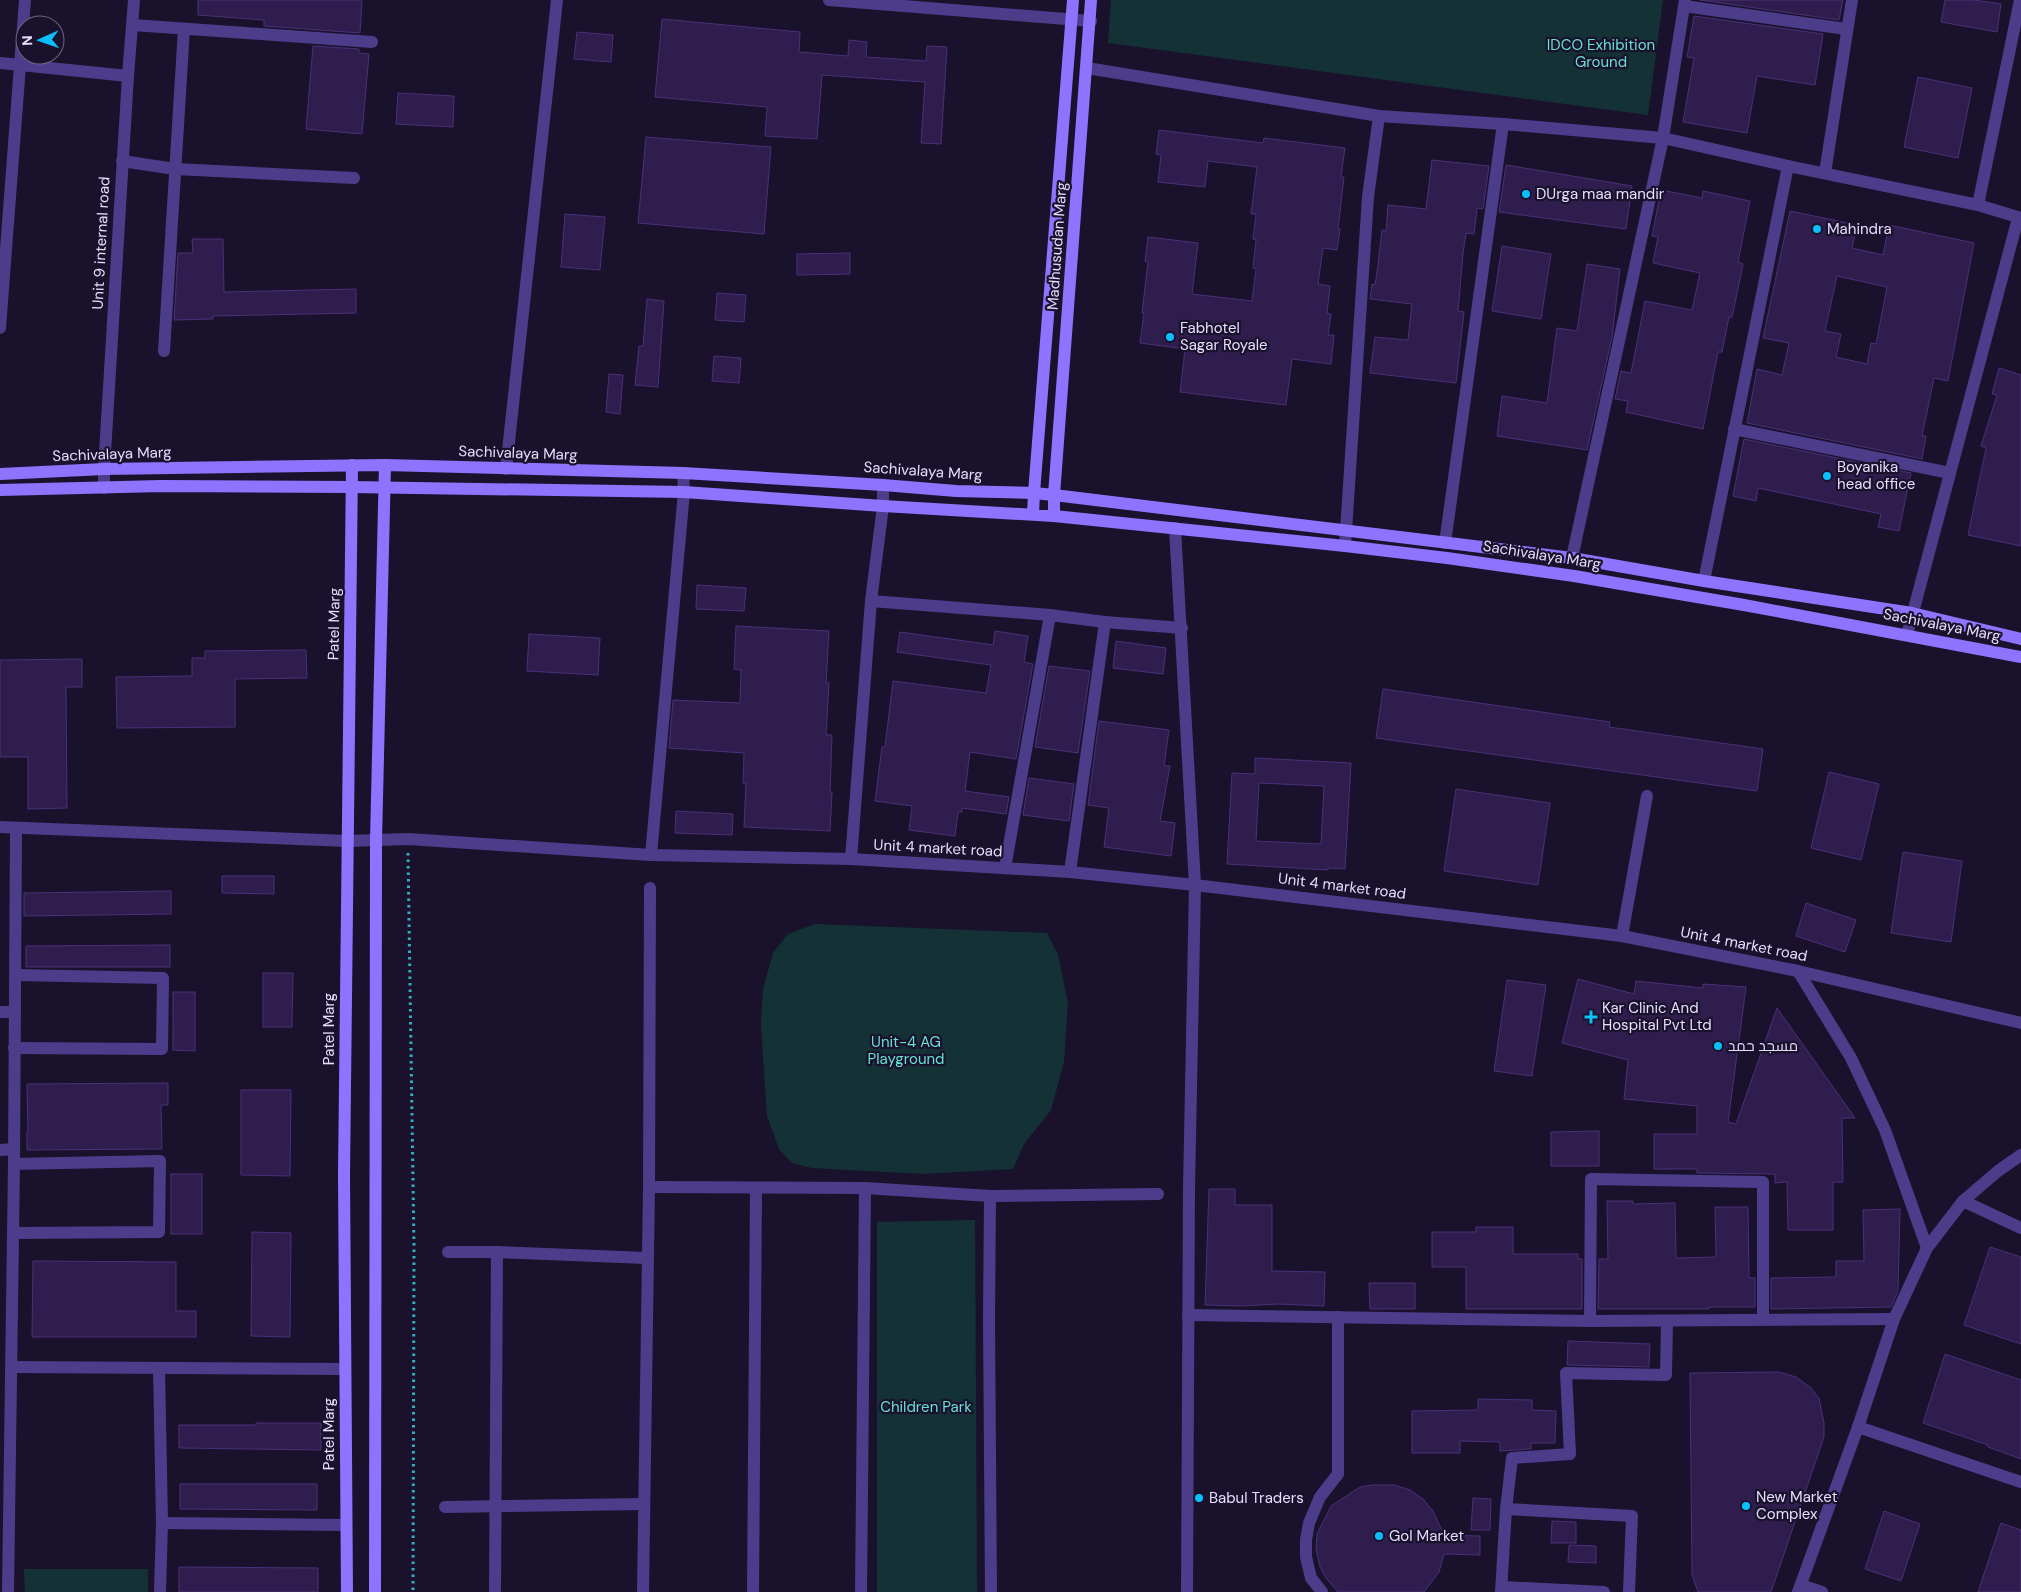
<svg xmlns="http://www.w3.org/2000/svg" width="2021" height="1592" font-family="'DM Sans',Cairo,sans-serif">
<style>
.green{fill:#143236}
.building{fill:#2f1e4d;stroke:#4a3079;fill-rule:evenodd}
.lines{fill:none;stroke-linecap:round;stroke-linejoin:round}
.path{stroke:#31b1bf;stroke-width:3;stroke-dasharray:2.5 4;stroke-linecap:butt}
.street{stroke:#4c3d8b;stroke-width:12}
.secondary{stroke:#8d74ff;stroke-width:12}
.poi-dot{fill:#09bffe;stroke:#1a122c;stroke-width:2}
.labels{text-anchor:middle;stroke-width:4.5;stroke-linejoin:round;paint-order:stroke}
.park-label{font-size:15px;fill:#67e1d6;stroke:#1a122c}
.poi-label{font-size:15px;fill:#e6ddff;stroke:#1a122c;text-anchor:start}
.street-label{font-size:15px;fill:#e6ddff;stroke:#1a122c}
</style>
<rect width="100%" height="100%" fill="#1a122c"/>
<!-- green -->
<g class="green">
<path d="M1111,0H1663L1648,115L1108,43Z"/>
<path d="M815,924L1047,933L1058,955L1068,1003L1064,1062L1051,1110L1024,1144L1013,1169L924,1174L812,1168L792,1163L779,1149L767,1116L761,1024L763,989L773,953L788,934Z"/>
<path d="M975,1220L977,1592H877V1222Z"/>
<path d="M24,1569H148V1592H25Z"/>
</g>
<!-- building -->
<g class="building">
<path d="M198,0H362L360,33L264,26V20L198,15Z"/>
<path d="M1700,0H1843L1839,20Z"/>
<path d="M1945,0H1974L2001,4L1997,32L1941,22Z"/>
<path d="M1694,16L1823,34L1815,85L1757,76L1747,133L1683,122L1694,58L1687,57Z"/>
<path d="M662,19L800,32L799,52L848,56L849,40L867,42L866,57L926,61L927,46L947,47L941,144L921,143L925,82L822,75L817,139L765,136L767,107L655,97Z"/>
<path d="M577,32L613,35L611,62L574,59Z"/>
<path d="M313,46L359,49V53L369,54L362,134L306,129Z"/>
<path d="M1918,77L1972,88L1958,158L1904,147Z"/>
<path d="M398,93L454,96L453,127L396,124Z"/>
<path d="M1159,130L1263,143L1264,138L1345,148L1341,177H1344L1338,229H1340L1337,250L1323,248L1318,284L1330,286L1327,313L1331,314L1328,335H1334L1331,364L1292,359L1286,405L1180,392L1185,349L1140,343L1144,313H1142L1148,262L1145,261L1148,237L1198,243L1192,294L1252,301L1256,269L1253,268L1256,240L1253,239L1256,214H1251L1257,167L1208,161L1205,187L1158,182L1161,155L1156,154Z"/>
<path d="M646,137L771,147L764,234L638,223Z"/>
<path d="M1432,160L1489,166L1483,209L1477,208L1474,234L1466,233L1463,254L1458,311L1464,312L1456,383L1370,373L1375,337L1408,340L1412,304L1370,299L1372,284L1375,285L1378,265L1382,230L1386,231L1388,205L1426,209Z"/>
<path d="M1506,165L1632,186L1626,229L1499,212Z"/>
<path d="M1661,190L1702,198L1703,191L1750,201L1738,262L1743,264L1735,303L1732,317H1729L1722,352H1718L1703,429L1626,412L1628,401L1615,399L1621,371L1631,373L1645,301L1692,310L1700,273L1653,263L1658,237L1652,236Z"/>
<path d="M1790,211L1857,225L1852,248L1883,255L1889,225L1974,243L1948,381L1934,378L1922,436H1926L1922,459L1747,423L1757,369L1782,375L1789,343L1763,338ZM1837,276L1887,287L1876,344L1871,343L1867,364L1836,357L1841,334L1825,331Z"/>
<path d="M565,214L605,217L600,270L561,267Z"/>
<path d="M192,239H223L224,292L356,289V313L213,316V319L174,320L178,253H193Z"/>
<path d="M1502,246L1551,254L1541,319L1492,311Z"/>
<path d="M850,253V274L797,275V254Z"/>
<path d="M1587,264L1620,269L1612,337L1587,450L1497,436L1502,396L1547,403L1557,328L1577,331Z"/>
<path d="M717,293L746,295L744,322L715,320Z"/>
<path d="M647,299L664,301L658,387L635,385L639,346H643Z"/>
<path d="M714,356L741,358L739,383L712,381Z"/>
<path d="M1999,368L2021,375V546L1968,535L1986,448L1981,446L1997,395L1992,394Z"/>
<path d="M609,374L623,375L620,414L606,412Z"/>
<path d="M1744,439L1911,473L1899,531L1878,527L1881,514L1758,488L1756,501L1733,496Z"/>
<path d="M697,585L746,588L744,611L696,609Z"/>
<path d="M736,626L829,631L826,683H829L826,735H832L830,792H832L830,831L744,827L746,783H743L744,753L669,748L673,700L740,703L741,670L734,669Z"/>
<path d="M995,631L1028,636L1024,662L1033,664L1016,759L970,752L965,791L1009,797L1006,814L962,808V812H958L955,836L909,830L912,806L875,801L882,747H885L893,681L986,693L991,665L897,652L900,632L993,645Z"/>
<path d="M529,634L600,638L598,675L527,671Z"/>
<path d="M1116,641L1166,648L1163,674L1113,668Z"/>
<path d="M306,650L307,678L235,679V727L117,728L116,677L192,676V658H205V651Z"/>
<path d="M82,659V687H66L67,808L28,809V757H0V660Z"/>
<path d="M1049,666L1090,671L1078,753L1035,747Z"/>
<path d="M1383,689L1610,722L1609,727L1763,749L1757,791L1376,738Z"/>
<path d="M1099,721L1169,730L1164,766H1170L1160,821L1175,823L1171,856L1104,847L1109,808L1088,805Z"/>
<path d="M1255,758L1351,763L1345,869L1328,868V870L1227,864L1232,773L1255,774ZM1259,783L1324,786L1321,844L1256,841Z"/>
<path d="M1829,772L1879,784L1861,860L1811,848Z"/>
<path d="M1029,778L1074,784L1069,821L1023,815Z"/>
<path d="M1456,789L1550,803L1538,885L1444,871Z"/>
<path d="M676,811L733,814L732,835L675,833Z"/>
<path d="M1903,852L1962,861L1951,942L1891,933Z"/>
<path d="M222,876H274V894L222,893Z"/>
<path d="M171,891V914L24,916V893Z"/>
<path d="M1806,903L1856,920L1845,952L1796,936Z"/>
<path d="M170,945V967H26V946Z"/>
<path d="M263,973H293L292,1027H263Z"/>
<path d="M1578,979L1634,994L1636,981L1703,988V984L1746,987L1728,1122L1736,1124L1777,1008L1855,1118H1842L1843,1182H1833V1230H1788L1787,1182L1775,1183V1174L1697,1173V1169H1654V1134H1697V1106L1624,1099L1628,1060L1562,1043Z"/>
<path d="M1507,980L1546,985L1532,1076L1494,1071Z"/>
<path d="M173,992H195V1051L173,1050Z"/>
<path d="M168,1083V1105H161L162,1149L27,1150V1132H28L27,1084Z"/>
<path d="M241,1090H291L290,1176L241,1175Z"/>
<path d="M1599,1131V1166H1551V1132Z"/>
<rect x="171" y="1174" width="31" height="60"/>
<path d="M1209,1189H1235V1205H1272V1271L1325,1272L1324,1306L1278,1304L1242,1306L1205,1305Z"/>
<path d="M1607,1201H1633V1204L1675,1203L1676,1258L1716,1257L1715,1207H1748L1749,1278H1755V1307H1709V1309H1598L1599,1259H1608Z"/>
<path d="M1900,1209L1898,1291L1891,1307L1771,1309V1278L1836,1277V1261H1864L1863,1210Z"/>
<path d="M1476,1227H1513V1254H1578V1259H1582V1309H1466V1267H1432V1232H1476Z"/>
<path d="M252,1232L291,1233L290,1337L251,1336Z"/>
<path d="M1990,1247L2021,1257V1344L1964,1325Z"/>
<path d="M33,1261L176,1262V1311H196V1337H32Z"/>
<path d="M1369,1283H1415V1309H1370Z"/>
<path d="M1568,1341L1650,1344L1649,1367L1567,1365Z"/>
<path d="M1945,1354L2021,1380V1459L1988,1447V1445L1923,1423Z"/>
<path d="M1779,1372L1796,1377L1810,1387L1819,1398L1824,1423V1437L1771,1592H1698L1692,1575L1690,1373Z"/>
<path d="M1478,1399L1532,1400V1410L1556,1411L1555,1443H1531V1449L1500,1451V1442L1460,1441V1453H1412V1411L1478,1410Z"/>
<path d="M256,1423H321V1450L179,1448V1425H256Z"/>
<path d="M180,1484H317V1510L180,1509Z"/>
<path d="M1373,1485H1394L1410,1490L1423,1499L1433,1511L1444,1535L1480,1536V1555L1444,1554L1439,1572L1424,1592H1338L1326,1578L1320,1567L1316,1548L1317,1534L1331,1506L1360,1487Z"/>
<path d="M1473,1498L1491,1499L1490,1530H1471Z"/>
<path d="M1884,1511L1920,1524L1901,1581L1865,1569Z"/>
<path d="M1552,1521L1576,1522V1543H1551Z"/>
<path d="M2001,1523L2021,1530V1592H1978Z"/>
<path d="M1569,1545L1596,1546V1563L1568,1562Z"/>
<path d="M179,1567L318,1568V1592H179Z"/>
</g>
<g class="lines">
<!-- path -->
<path class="path" d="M408,853L414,1247L413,1592"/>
<!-- street -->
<g class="street">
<path d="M829,0L1091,21"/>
<path d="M1684,6L1846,29"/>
<path d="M133,25L372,42"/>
<path d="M0,63L128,76"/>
<path d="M1087,68L1379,116L1503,124L1663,138L1788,166L1978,205L2021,218"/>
<path d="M122,161L175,169L354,178"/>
<path d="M1825,173L1852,0"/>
<path d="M1978,205L2020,0"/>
<path d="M0,328L25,0"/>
<path d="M164,351L184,29"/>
<path d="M1734,429L1950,473"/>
<path d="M506,469L557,0"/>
<path d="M104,488V469L128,76L134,0"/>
<path d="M1175,528L1195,885L1189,1189L1187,1592"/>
<path d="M1445,543L1503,124"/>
<path d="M1345,546L1368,197L1379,116"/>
<path d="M1572,558L1663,138L1685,0"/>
<path d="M1704,581L1788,166"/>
<path d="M871,601L1050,615L1105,622L1182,628"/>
<path d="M1907,635L2018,218"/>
<path d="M0,827L347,841L408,839L651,855L851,859L1070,872L1195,885L1622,936L1798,971L2021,1023"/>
<path d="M651,855L684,492L683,473"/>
<path d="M851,859L871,601L883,506V485"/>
<path d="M1005,868L1050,615"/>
<path d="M1070,872L1105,622"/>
<path d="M1622,936L1647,796"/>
<path d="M1798,971L1851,1058L1885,1130L1927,1248"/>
<path d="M0,1012H15"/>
<path d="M14,1048L162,1049L163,978L16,975"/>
<path d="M0,1150L14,1149"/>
<path d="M649,1187L865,1188L990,1196L1158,1194"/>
<path d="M990,1196L989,1319L991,1592"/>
<path d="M1963,1201L2021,1228"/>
<path d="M14,1233L159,1232L160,1161L14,1164"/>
<path d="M448,1252H497L647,1258"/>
<path d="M1188,1315L1590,1321L1894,1319"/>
<path d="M1590,1321L1591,1179L1763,1182V1319"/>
<path d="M11,1367L344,1369"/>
<path d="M159,1368L162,1523L160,1592"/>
<path d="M1858,1427L2021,1482"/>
<path d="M445,1507L644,1504"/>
<path d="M1506,1509L1632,1516L1629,1592"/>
<path d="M162,1523L345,1525"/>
<path d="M1801,1585L1822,1592"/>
<path d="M1502,1587L1604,1592"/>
<path d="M8,1592L14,1164L16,828"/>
<path d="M495,1592L497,1252"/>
<path d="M643,1592L649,1187L650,888"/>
<path d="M753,1592L756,1188"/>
<path d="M861,1592L865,1188"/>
<path d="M1322,1592L1311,1578L1306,1557V1540L1309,1523L1320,1497L1338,1474V1317"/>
<path d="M1501,1592L1506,1509L1512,1458L1570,1454L1566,1373L1666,1375L1667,1321"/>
<path d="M1798,1592L1858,1427L1894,1319L1927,1248L1963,1201L1998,1171L2021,1155"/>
</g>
<!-- secondary -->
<g class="secondary">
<path d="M1091,0L1054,495L1572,558L1704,581L1912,613L2021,639"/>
<path d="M0,474L104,469L385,465L683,473L883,485L956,491L1034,493L1073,0"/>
<path d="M0,490L161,486L352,487L684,492L883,506L1054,516V495L1034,493L1033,514"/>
<path d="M1054,516L1345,546L1447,558L1574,576L1744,605L2021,657"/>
<path d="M347,1592L344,1175L352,465"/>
<path d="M375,1592L376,840L385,465"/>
</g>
</g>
<!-- markers -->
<g class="poi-dot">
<circle cx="1526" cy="194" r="5"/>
<circle cx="1817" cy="229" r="5"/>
<circle cx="1170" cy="337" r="5"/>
<circle cx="1827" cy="476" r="5"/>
<path d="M1588.5 1009.5h5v5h5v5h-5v5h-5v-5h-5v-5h5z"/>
<circle cx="1718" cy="1046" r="5"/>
<circle cx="1199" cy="1498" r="5"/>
<circle cx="1746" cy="1506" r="5"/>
<circle cx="1379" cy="1536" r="5"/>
</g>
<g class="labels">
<!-- park labels -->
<g class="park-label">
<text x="1601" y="50">IDCO Exhibition<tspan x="1601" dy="17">Ground</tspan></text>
<text x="906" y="1047">Unit-4 AG<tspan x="906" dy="17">Playground</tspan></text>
<text x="926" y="1412">Children Park</text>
</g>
<!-- poi labels -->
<g class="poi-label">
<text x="1536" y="199">DUrga maa mandir</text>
<text x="1827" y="234">Mahindra</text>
<text x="1180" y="333">Fabhotel<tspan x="1180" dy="17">Sagar Royale</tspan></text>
<text x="1837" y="472">Boyanika<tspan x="1837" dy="17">head office</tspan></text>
<text x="1602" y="1013">Kar Clinic And<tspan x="1602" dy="17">Hospital Pvt Ltd</tspan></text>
<text x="1728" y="1051">مسجد حمد</text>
<text x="1756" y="1502">New Market<tspan x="1756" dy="17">Complex</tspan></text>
<text x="1209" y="1503">Babul Traders</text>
<text x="1389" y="1541">Gol Market</text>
</g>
<!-- street labels -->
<g class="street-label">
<text transform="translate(101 243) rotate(-87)" y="5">Unit 9 internal road</text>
<text transform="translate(1057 246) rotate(-86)" y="5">Madhusudan Marg</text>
<text transform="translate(518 453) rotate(2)" y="5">Sachivalaya Marg</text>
<text transform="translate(112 454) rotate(-2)" y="5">Sachivalaya Marg</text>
<text transform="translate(923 471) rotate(4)" y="5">Sachivalaya Marg</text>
<text transform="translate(1542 555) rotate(9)" y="5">Sachivalaya Marg</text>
<text transform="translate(334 624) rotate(-89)" y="5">Patel Marg</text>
<text transform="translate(1942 625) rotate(11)" y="5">Sachivalaya Marg</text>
<text transform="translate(938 848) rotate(3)" y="5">Unit 4 market road</text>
<text transform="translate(1342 886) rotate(7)" y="5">Unit 4 market road</text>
<text transform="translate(1744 944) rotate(11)" y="5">Unit 4 market road</text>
<text transform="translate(329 1029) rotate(-90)" y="5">Patel Marg</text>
<text transform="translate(329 1434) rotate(-90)" y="5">Patel Marg</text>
</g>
</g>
<!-- north arrow -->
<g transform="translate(40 40) rotate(268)"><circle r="24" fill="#1a122c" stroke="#6c6380"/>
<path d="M0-4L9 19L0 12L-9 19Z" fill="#09bffe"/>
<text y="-8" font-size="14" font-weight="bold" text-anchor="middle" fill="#e6ddff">N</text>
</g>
</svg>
